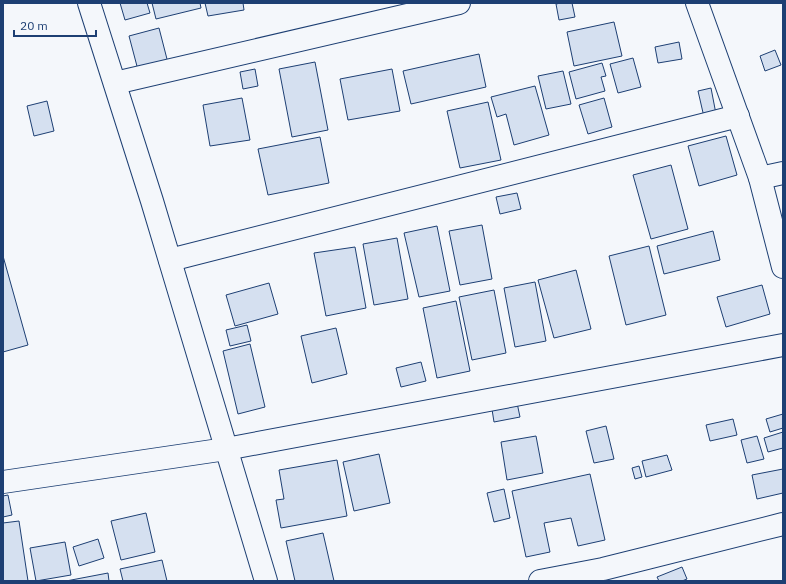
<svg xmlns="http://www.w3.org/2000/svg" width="786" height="584" font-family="'IBM Plex Sans',sans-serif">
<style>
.building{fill:#d5e0f0;stroke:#1d3f73}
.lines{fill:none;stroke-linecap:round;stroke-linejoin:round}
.minor-casing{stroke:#1d3f73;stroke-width:24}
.minor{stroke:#f4f7fb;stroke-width:22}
</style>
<rect width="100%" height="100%" fill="#f4f7fb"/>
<!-- building -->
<g class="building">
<path d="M120,3H147L150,13L125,20Z"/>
<path d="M152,3H200L201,8L156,19Z"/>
<path d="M205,3H243L244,10L208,16Z"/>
<path d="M561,3H572L575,17L559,20L556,4Z"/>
<path d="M614,22L622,56L574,66L567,32Z"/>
<path d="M159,28L168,63L138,70L129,36Z"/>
<path d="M679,42L682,59L658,63L655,47Z"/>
<path d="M775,50L781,65L765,71L760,56Z"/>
<path d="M479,54L486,87L411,104L403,71Z"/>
<path d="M633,58L641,87L618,93L610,64Z"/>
<path d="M315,62L328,130L292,137L279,69Z"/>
<path d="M602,63L606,76L601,77L605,91L576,99L569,72Z"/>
<path d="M255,69L258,86L243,89L240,72Z"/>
<path d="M392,69L400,111L348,120L340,79Z"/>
<path d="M563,71L571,104L546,109L538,76Z"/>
<path d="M535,86L549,135L514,145L506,114L497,117L491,97Z"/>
<path d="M711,88L716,114L704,117L698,91Z"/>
<path d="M242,98L250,140L210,146L203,105Z"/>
<path d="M604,98L612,127L588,134L579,105Z"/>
<path d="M47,101L54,131L34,136L27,106Z"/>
<path d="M488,102L501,160L460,168L447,111Z"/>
<path d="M726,136L737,175L699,186L688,146Z"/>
<path d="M320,137L329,183L268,195L258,149Z"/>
<path d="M671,165L688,229L651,239L633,175Z"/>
<path d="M517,193L521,209L500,214L496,197Z"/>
<path d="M482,225L492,279L460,285L449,231Z"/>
<path d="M437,226L450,291L419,297L404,233Z"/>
<path d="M713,231L720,260L664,274L657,246Z"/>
<path d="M397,238L408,299L374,305L363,244Z"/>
<path d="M649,246L666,315L626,325L609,256Z"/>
<path d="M355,247L366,308L326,316L314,253Z"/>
<path d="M3,256L28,345L3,352Z"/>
<path d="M576,270L591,329L554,338L538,280Z"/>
<path d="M535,282L546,341L515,347L504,288Z"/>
<path d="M269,283L278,314L235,326L226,295Z"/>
<path d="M762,285L770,314L726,327L717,297Z"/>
<path d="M494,290L506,353L472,360L459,297Z"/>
<path d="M456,301L470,371L437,378L423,308Z"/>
<path d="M247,325L251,341L230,346L226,330Z"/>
<path d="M336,328L347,374L312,383L301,336Z"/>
<path d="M250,344L265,407L238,414L223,351Z"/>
<path d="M421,362L426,381L401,387L396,368Z"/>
<path d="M516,398L520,417L494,422L491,403Z"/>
<path d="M783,414V428L770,432L766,419Z"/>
<path d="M733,419L737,435L710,441L706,425Z"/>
<path d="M606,426L614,459L594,463L586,431Z"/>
<path d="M783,432V448L768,452L764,438Z"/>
<path d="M536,436L543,473L507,480L501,442Z"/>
<path d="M757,436L764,459L747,463L741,440Z"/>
<path d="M379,454L390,503L354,511L343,462Z"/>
<path d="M667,455L672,470L646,477L642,461Z"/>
<path d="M337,460L347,516L281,528L276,500L284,499L279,470Z"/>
<path d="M639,466L642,477L635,479L632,468Z"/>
<path d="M783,469V493L757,499L752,475Z"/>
<path d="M590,474L605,540L578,546L571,518L544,523L550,552L526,557L512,491Z"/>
<path d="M504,489L510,518L494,522L487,493Z"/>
<path d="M8,495L12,515L3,517V496Z"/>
<path d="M146,513L155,552L121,560L111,521Z"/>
<path d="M19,521L28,581H3V523Z"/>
<path d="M323,533L334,581H295L286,541Z"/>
<path d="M98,539L104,558L79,566L73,547Z"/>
<path d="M65,542L71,575L36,581L30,548Z"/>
<path d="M162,560L167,581H123L120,569Z"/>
<path d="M682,567L687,579L682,581H659L657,577Z"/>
<path d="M108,573L109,581H66Z"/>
</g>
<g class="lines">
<defs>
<g id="minor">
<path d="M89,3L152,201L266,581"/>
<path d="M697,3L760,178L783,267"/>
<path d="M115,83L459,3"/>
<path d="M760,178L783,173"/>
<path d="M170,260L738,116"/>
<path d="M3,482L226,449L783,345"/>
<path d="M540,581L603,569L783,524"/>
</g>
</defs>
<!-- minor casing -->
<use href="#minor" class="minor-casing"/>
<!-- minor -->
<use href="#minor" class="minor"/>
</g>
<!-- border -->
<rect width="786" height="584" fill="none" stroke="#1d3f73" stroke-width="8"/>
<!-- scale -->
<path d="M14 30v6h82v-6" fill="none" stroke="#1d3f73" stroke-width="2"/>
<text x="20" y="30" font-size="12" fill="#1d3f73" stroke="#f4f7fb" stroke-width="3" paint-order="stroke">20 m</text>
</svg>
